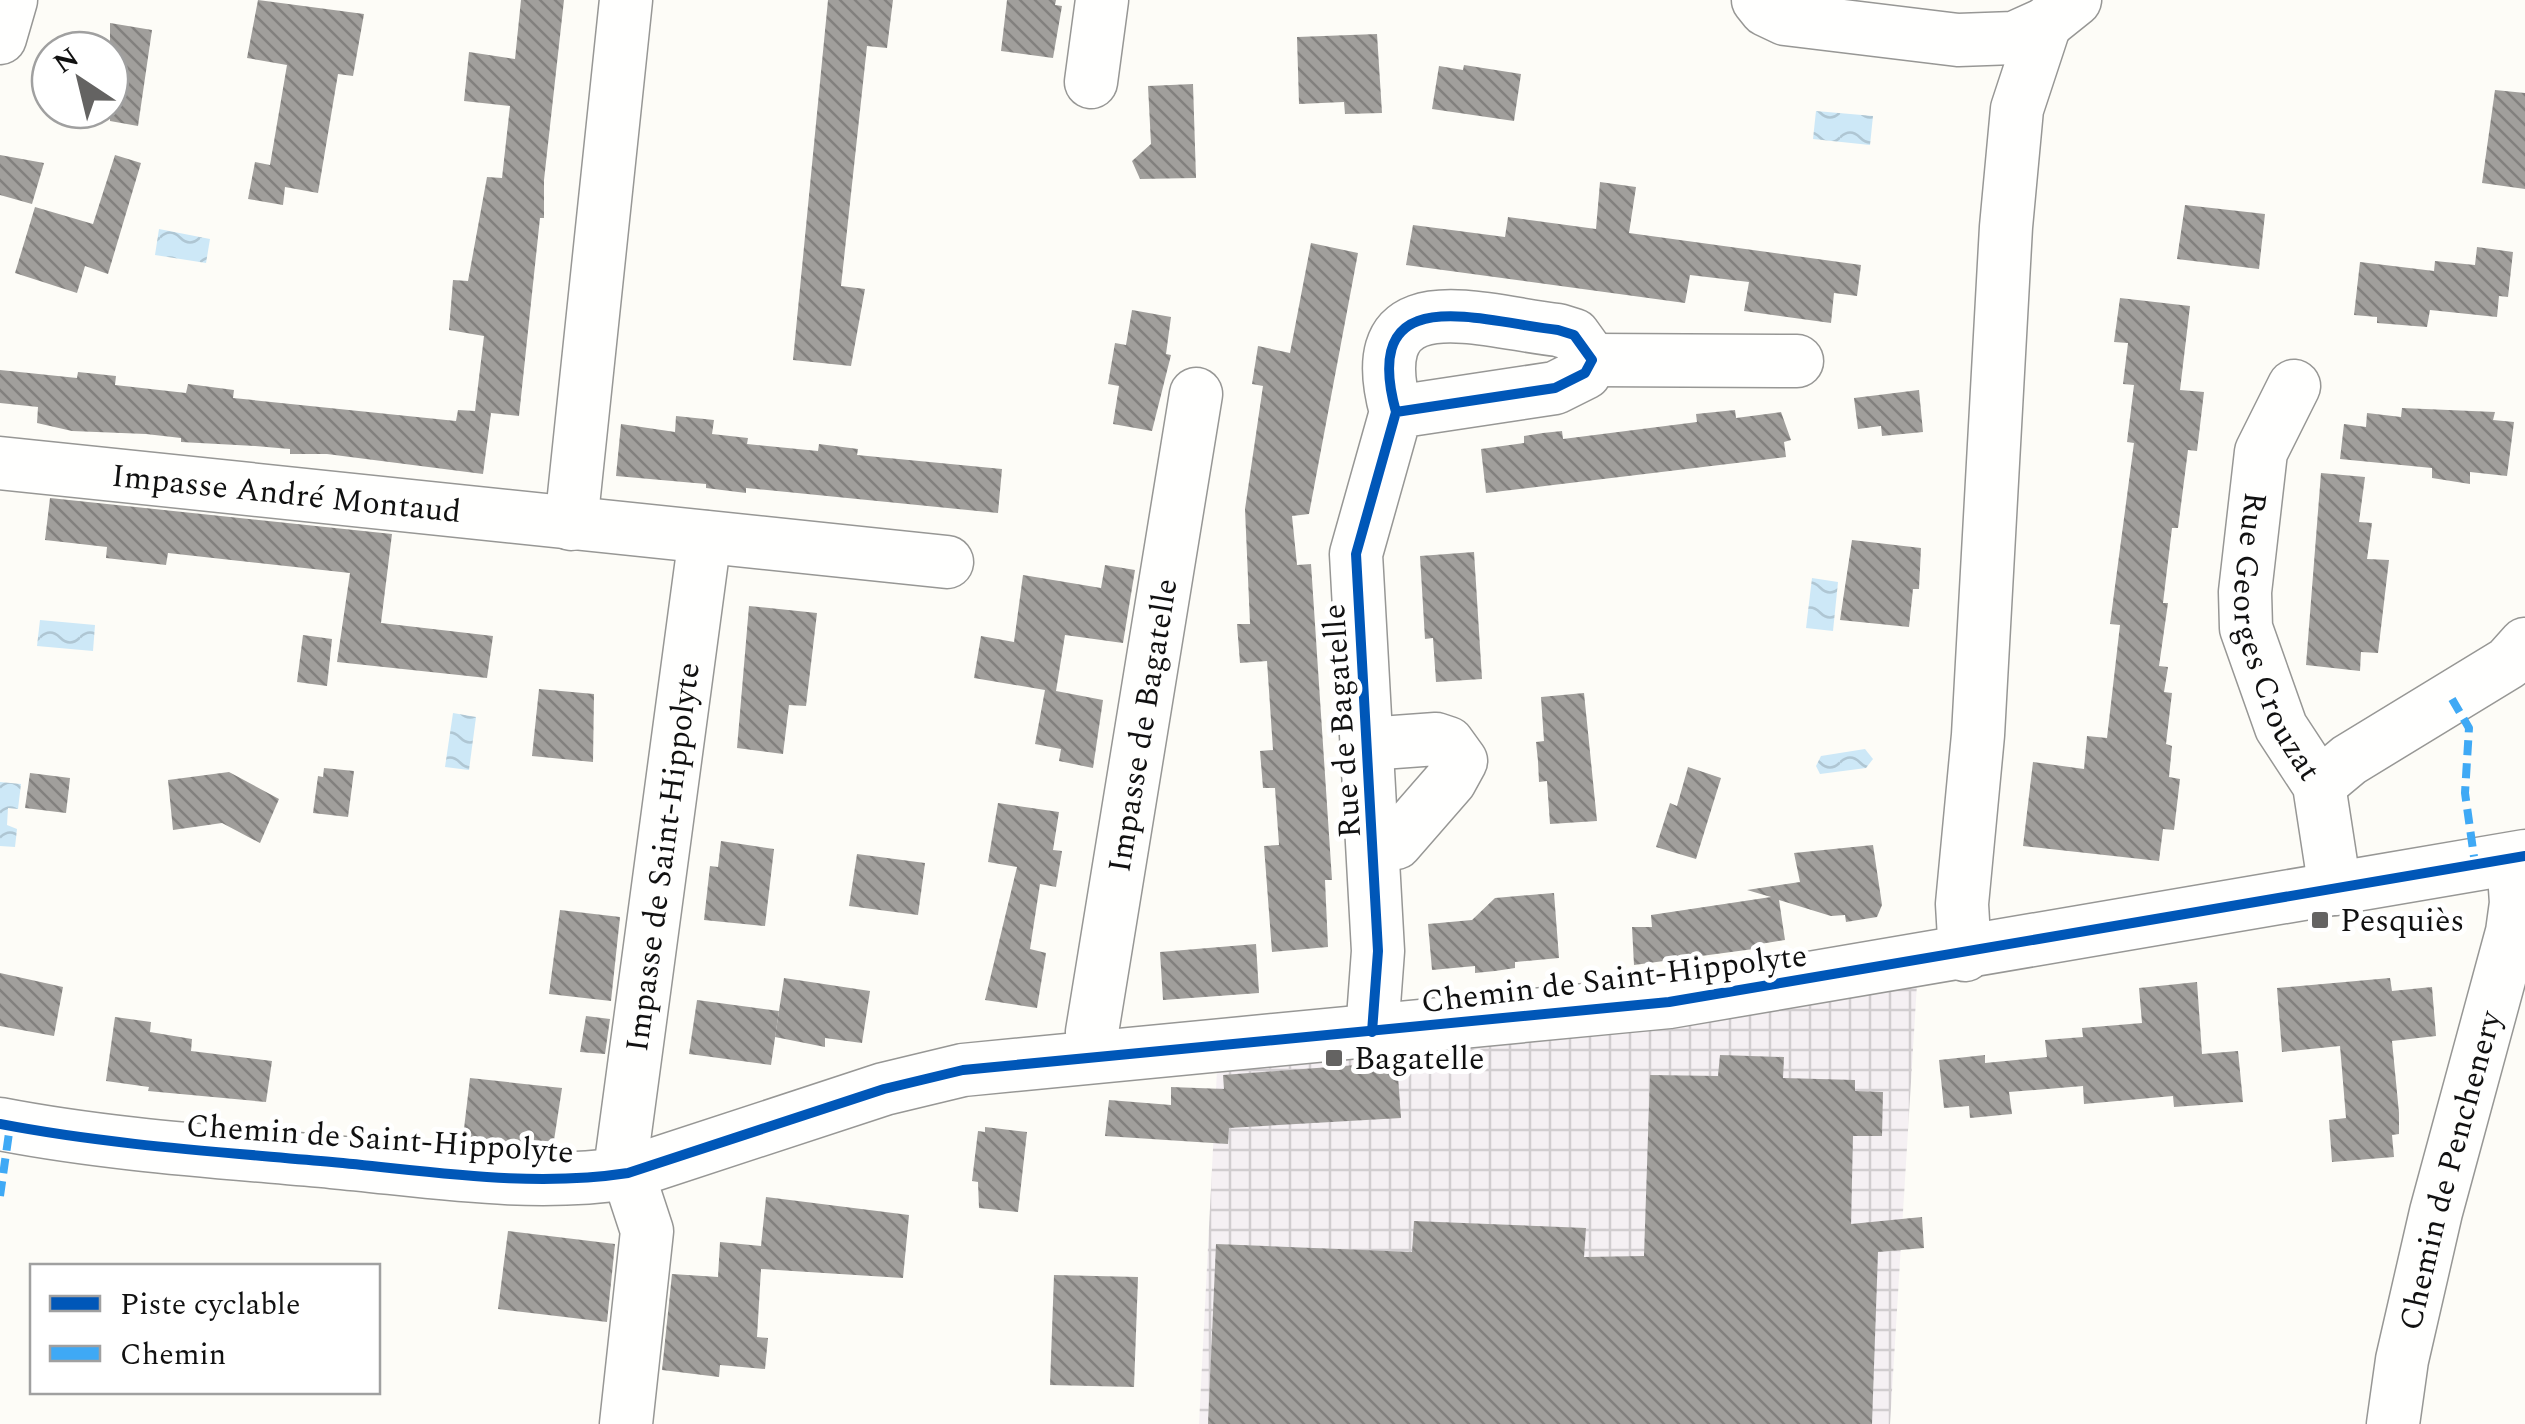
<svg xmlns="http://www.w3.org/2000/svg" width="2525" height="1424" font-family="Spectral,serif">
<style>
.industrial{fill:url(#industrial-grid)}
.water{fill:url(#water-waves)}
.building{fill:url(#building-back-hatch)}
.lines{fill:none;stroke-linecap:round;stroke-linejoin:round}
.minor-casing{stroke:#979795;stroke-width:55}
.minor{stroke:#fffffe;stroke-width:52}
.quiet{stroke:#3fa9f5;stroke-width:8;stroke-dasharray:15 8;stroke-linecap:butt}
.cycleway-casing{stroke:#fff;stroke-width:16}
.cycleway{stroke:#0057b8;stroke-width:10}
.poi-dot{fill:#646362;stroke:#fff;stroke-width:4}
.labels{text-anchor:middle;stroke-width:10;stroke-linejoin:round;paint-order:stroke}
.street-label{font-size:32px;fill:#111;stroke:#fff}
.poi-label{font-size:32px;fill:#111;stroke:#fff;text-anchor:start}
</style>
<defs>
<pattern id="industrial-grid" width="8" height="8" patternUnits="userSpaceOnUse" patternTransform="scale(2.5)"><rect width="8" height="8" fill="#f5f0f3"/><path d="M0 4h8M4 0v8" fill="none" stroke="#d1cdcf"/></pattern>
<pattern id="water-waves" width="16" height="10" patternUnits="userSpaceOnUse" patternTransform="scale(2.5)"><rect width="16" height="10" fill="#cde8f7"/><path d="M0 5q4-4 8 0t8 0" fill="none" stroke="#afc6d3"/></pattern>
<pattern id="building-back-hatch" width="6" height="6" patternUnits="userSpaceOnUse" patternTransform="scale(2.5)"><rect width="6" height="6" fill="#a19f9c"/><path d="M-1 5l2 2M0 0l6 6M5-1l2 2" fill="none" stroke="#82807e"/></pattern>
</defs>
<rect width="100%" height="100%" fill="#fdfcf7"/>
<!-- industrial -->
<path class="industrial" d="M1917,984L1890,1424H1199L1217,1070Z"/>
<!-- water -->
<g class="water">
<path d="M1816,111L1873,116L1870,145L1813,139Z"/>
<path d="M159,229L210,239L206,263L155,255Z"/>
<path d="M1812,578L1838,582L1833,631L1806,628Z"/>
<path d="M40,620L95,625L93,651L37,646Z"/>
<path d="M453,713L476,717L469,770L445,767Z"/>
<path d="M1865,749L1873,759L1866,768L1820,774L1816,766L1821,756Z"/>
<path d="M0,782L21,784L18,809L8,808L7,825L17,829L15,847L0,846Z"/>
</g>
<!-- building -->
<g class="building">
<path d="M258,0L364,14L353,76L338,74L318,193L285,187L283,205L248,199L255,162L270,165L287,65L247,58Z"/>
<path d="M521,0H564L544,180V218H540L519,416L491,413L483,474L327,454H290V449L255,446L181,442V438L146,434L72,431L37,423L38,407L0,403V370L77,378L78,372L116,376L115,385L186,393L188,384L234,390L233,398L456,421L458,410L475,411L484,336L449,330L453,280L468,281L487,177L502,178L510,106L464,101L469,52L515,59Z"/>
<path d="M828,0H893L887,48L867,46L841,286L865,289L851,366L793,360Z"/>
<path d="M1007,0H1056L1055,5L1062,6L1053,58L1001,51Z"/>
<path d="M110,23L152,30L138,126L110,121Z"/>
<path d="M1377,34L1382,113L1345,114L1344,102L1299,104L1297,37Z"/>
<path d="M1464,65L1521,74L1514,121L1432,109L1439,66L1463,70Z"/>
<path d="M1193,84L1196,178L1140,179L1132,161L1151,144L1148,86Z"/>
<path d="M2495,90L2525,93V189L2482,183Z"/>
<path d="M0,155L44,163L32,204L0,195Z"/>
<path d="M115,155L141,163L108,274L85,266L77,293L15,273L35,207L93,224Z"/>
<path d="M1600,182L1636,187L1629,233L1861,265L1857,296L1834,293L1831,323L1744,311L1749,282L1690,275L1685,303L1406,265L1413,225L1505,237L1508,217L1596,229Z"/>
<path d="M2185,205L2265,214L2259,269L2177,259Z"/>
<path d="M1311,243L1358,253L1309,514L1292,516L1297,565L1311,564L1332,880H1325L1328,947L1272,952L1264,846L1279,845L1275,788H1263L1260,751L1273,750L1267,661L1240,663L1237,624H1250L1245,509L1263,386L1252,384L1258,346L1290,353Z"/>
<path d="M2477,247L2513,252L2508,297L2499,296L2497,317L2430,310L2427,327L2377,323V317L2354,315L2360,262L2434,271L2435,261L2475,265Z"/>
<path d="M2120,298L2190,306L2180,390L2204,392L2197,451L2188,450L2178,528H2172L2163,603H2168L2159,666L2168,667L2164,692L2172,693L2166,744L2172,746L2169,777L2180,779L2174,830L2163,829L2159,861L2023,846L2033,762L2084,769L2087,736L2107,738L2120,625L2110,624L2134,443L2127,442L2134,385L2123,384L2128,343L2114,342Z"/>
<path d="M1132,310L1171,317L1166,354L1171,355L1152,431L1113,424L1119,386L1108,384L1115,343L1126,345Z"/>
<path d="M1919,390L1923,432L1882,436L1881,426L1858,429L1854,398Z"/>
<path d="M2402,408L2495,412L2493,420L2514,422L2507,476L2470,472V484L2432,478V468L2340,459L2344,424L2366,427L2367,413L2401,417Z"/>
<path d="M1735,410L1736,418L1781,412L1791,440L1784,442L1786,457L1486,493L1481,449L1524,443V436L1543,433L1562,431L1563,439L1697,422L1696,414Z"/>
<path d="M676,416L714,420L712,434L748,438L747,444L818,451L819,444L858,449L857,455L1002,469L998,513L746,488V493L706,488V484L616,476L621,424L675,432Z"/>
<path d="M2321,473L2365,477L2359,522L2372,523L2367,559L2389,560L2378,653L2361,652L2360,671L2306,665Z"/>
<path d="M50,498L392,534L381,623L493,636L487,678L337,662L350,573L168,553L166,565L106,558L107,547L45,540Z"/>
<path d="M1852,540L1921,548L1919,589H1913L1909,627L1840,620Z"/>
<path d="M1474,552L1482,679L1436,682L1433,638L1425,639L1420,556Z"/>
<path d="M1105,565L1135,570L1123,643L1065,635L1056,691L1103,700L1093,768L1059,761L1061,749L1035,744L1045,690L974,678L981,636L1014,642L1023,575L1101,588Z"/>
<path d="M749,606L817,613L806,706L789,705L783,754L737,748Z"/>
<path d="M303,635L332,639L327,686L297,682Z"/>
<path d="M539,689L594,694L593,762L532,756Z"/>
<path d="M1584,693L1597,821L1550,824L1547,781L1539,782L1538,761L1536,742L1544,741L1541,697Z"/>
<path d="M1688,767L1721,778L1696,859L1656,847L1670,803L1677,806Z"/>
<path d="M324,768L354,771L348,817L313,813L318,776L323,777Z"/>
<path d="M229,772L279,799L260,843L222,823L173,830L168,780Z"/>
<path d="M30,773L70,778L66,813L25,808Z"/>
<path d="M998,803L1059,812L1053,850L1062,851L1056,887L1040,884L1030,949L1046,953L1037,1008L985,1000L1017,867L988,862Z"/>
<path d="M721,841L774,849L765,926L704,920L710,866L718,867Z"/>
<path d="M1873,845L1882,905L1877,917L1846,922L1845,915L1831,916L1779,900L1785,940L1760,944L1761,948L1634,965L1632,927H1652L1651,915L1771,897L1747,890L1800,882L1794,853Z"/>
<path d="M857,854L925,863L918,915L849,906Z"/>
<path d="M1554,893L1559,958L1515,962V968L1495,971L1475,973V966L1432,970L1428,924L1472,920L1495,898Z"/>
<path d="M560,910L620,917L611,1001L549,994Z"/>
<path d="M1256,944L1259,993L1163,1000L1160,952Z"/>
<path d="M0,973L63,987L54,1036L0,1026Z"/>
<path d="M784,978L870,991L862,1043L825,1038V1047L775,1037Z"/>
<path d="M2390,978L2392,991L2432,987L2436,1036L2392,1041L2399,1113V1134L2392,1135L2394,1157L2332,1162L2329,1120L2346,1118L2340,1046L2282,1052L2277,988Z"/>
<path d="M2197,982L2202,1054L2238,1051L2243,1102L2174,1107L2173,1096L2084,1104L2083,1086L2009,1092L2012,1114L1970,1118L1969,1106L1944,1108L1939,1060L1985,1055V1063L2047,1057L2045,1040L2083,1037L2082,1028L2142,1023L2139,988Z"/>
<path d="M697,1000L779,1011L771,1065L689,1054Z"/>
<path d="M586,1016L610,1019L605,1054L580,1052Z"/>
<path d="M115,1017L151,1022L150,1032L192,1039L191,1051L272,1061L266,1102L148,1091L149,1087L106,1081Z"/>
<path d="M1720,1055L1784,1057L1783,1078L1855,1080V1091L1883,1092L1882,1136H1853L1851,1224L1922,1217L1924,1248L1878,1252L1872,1424H1208L1216,1244L1412,1252L1414,1221L1586,1228L1584,1257L1644,1256L1650,1075L1718,1076Z"/>
<path d="M1397,1062L1401,1118L1229,1128L1228,1144L1105,1136L1109,1100L1171,1105V1087L1224,1089L1223,1075Z"/>
<path d="M470,1078L562,1088L553,1147L463,1137Z"/>
<path d="M985,1127L1027,1132L1018,1212L979,1208L978,1182L972,1181L978,1131L985,1132Z"/>
<path d="M766,1197L909,1215L903,1278L761,1269L757,1337L768,1338L765,1369L720,1365L719,1377L662,1370L672,1274L718,1277L720,1242L761,1246Z"/>
<path d="M508,1231L615,1244L607,1322L498,1309Z"/>
<path d="M1054,1275L1138,1277L1134,1387L1050,1385Z"/>
</g>
<g class="lines">
<defs>
<g id="minor">
<path d="M1758,0L1766,10L1785,19L1958,40L2014,38L2045,24L2075,0"/>
<path d="M0,38L11,0"/>
<path d="M1091,82L1102,0"/>
<path d="M1592,360L1797,361"/>
<path id="s1" d="M2294,386L2261,452L2245,592L2246,628L2281,727L2319,785L2335,889"/>
<path id="s2" d="M0,463L947,562"/>
<path d="M571,524L626,0"/>
<path d="M1367,744L1436,739L1448,743L1461,761L1450,781L1396,843L1374,845"/>
<path d="M2319,785L2349,760L2508,663L2525,644"/>
<path d="M1965,955L1962,904L1978,735L2006,227L2017,109L2045,24"/>
<path d="M1372,1032L1378,951L1356,554L1396,412L1555,388L1585,373L1592,360L1574,335L1558,330C1478,321 1359,278 1396,412"/>
<path id="s3" d="M1094,1056L1092,1032L1196,394"/>
<path d="M0,1124C109,1145 222,1152 332,1162C430,1171 530,1188 628,1173L884,1089L963,1070L1669,1002L2525,856"/>
<path id="s4" d="M626,1424L647,1231L622,1155L705,537"/>
<path id="s5" d="M2393,1424L2402,1360L2436,1212L2512,932L2516,903L2513,859"/>
</g>
</defs>
<!-- minor casing -->
<use href="#minor" class="minor-casing"/>
<!-- minor -->
<use href="#minor" class="minor"/>
<!-- quiet -->
<g class="quiet">
<path d="M2452,699L2469,728L2465,793L2475,864"/>
<path d="M0,1196L10,1126"/>
</g>
<defs>
<g id="cycleway">
<path d="M1372,1032L1378,951L1356,554L1396,412L1555,388L1585,373L1592,360L1574,335L1558,330C1478,321 1359,278 1396,412"/>
<path d="M0,1124C109,1145 222,1152 332,1162C430,1171 530,1188 628,1173L884,1089L963,1070L1669,1002L2525,856"/>
</g>
</defs>
<!-- cycleway casing -->
<use href="#cycleway" class="cycleway-casing"/>
<!-- cycleway -->
<use href="#cycleway" class="cycleway"/>
</g>
<!-- markers -->
<g class="poi-dot">
<rect x="2310" y="910" width="20" height="20" rx="5"/>
<rect x="1324" y="1048" width="20" height="20" rx="5"/>
</g>
<g class="labels">
<!-- street labels -->
<g class="street-label">
<text dy="11" stroke="none"><textPath href="#s2" startOffset="288">Impasse André Montaud</textPath></text>
<text dy="11" stroke="none"><textPath href="#s1" startOffset="265">Rue Georges Crouzat</textPath></text>
<text transform="translate(1341 721) rotate(-94)" y="11">Rue de Bagatelle</text>
<text dy="11" stroke="none"><textPath href="#s3" startOffset="335">Impasse de Bagatelle</textPath></text>
<text dy="11" stroke="none"><textPath href="#s4" startOffset="575">Impasse de Saint-Hippolyte</textPath></text>
<text transform="translate(1614 978) rotate(-7)" y="11">Chemin de Saint-Hippolyte</text>
<text transform="translate(380 1138) rotate(4)" y="11">Chemin de Saint-Hippolyte</text>
<text dy="11" stroke="none"><textPath href="#s5" startOffset="260">Chemin de Penchenery</textPath></text>
</g>
<!-- poi labels -->
<g class="poi-label">
<text x="2340" y="931">Pesquiès</text>
<text x="1354" y="1069">Bagatelle</text>
</g>
</g>
<!-- legend -->
<rect x="30" y="1264" width="350" height="130" fill="#ffffff" stroke="#a0a0a0" stroke-width="2.5"/>
<rect x="50" y="1296" width="50" height="15" fill="#0057b8" stroke="#a0a0a0" stroke-width="2.5"/>
<text x="120" y="1314" font-size="30" fill="#111111">Piste cyclable</text>
<rect x="50" y="1346" width="50" height="15" fill="#3fa9f5" stroke="#a0a0a0" stroke-width="2.5"/>
<text x="120" y="1364" font-size="30" fill="#111111">Chemin</text>
<!-- north arrow -->
<g transform="translate(80 80) rotate(325)"><circle r="48" fill="#ffffff" stroke="#a0a0a0" stroke-width="2.5"/>
<path d="M0-8L18 38L0 25L-18 38Z" fill="#646362"/>
<text y="-15" font-size="28" font-weight="bold" text-anchor="middle" fill="#111111">N</text>
</g>
</svg>
